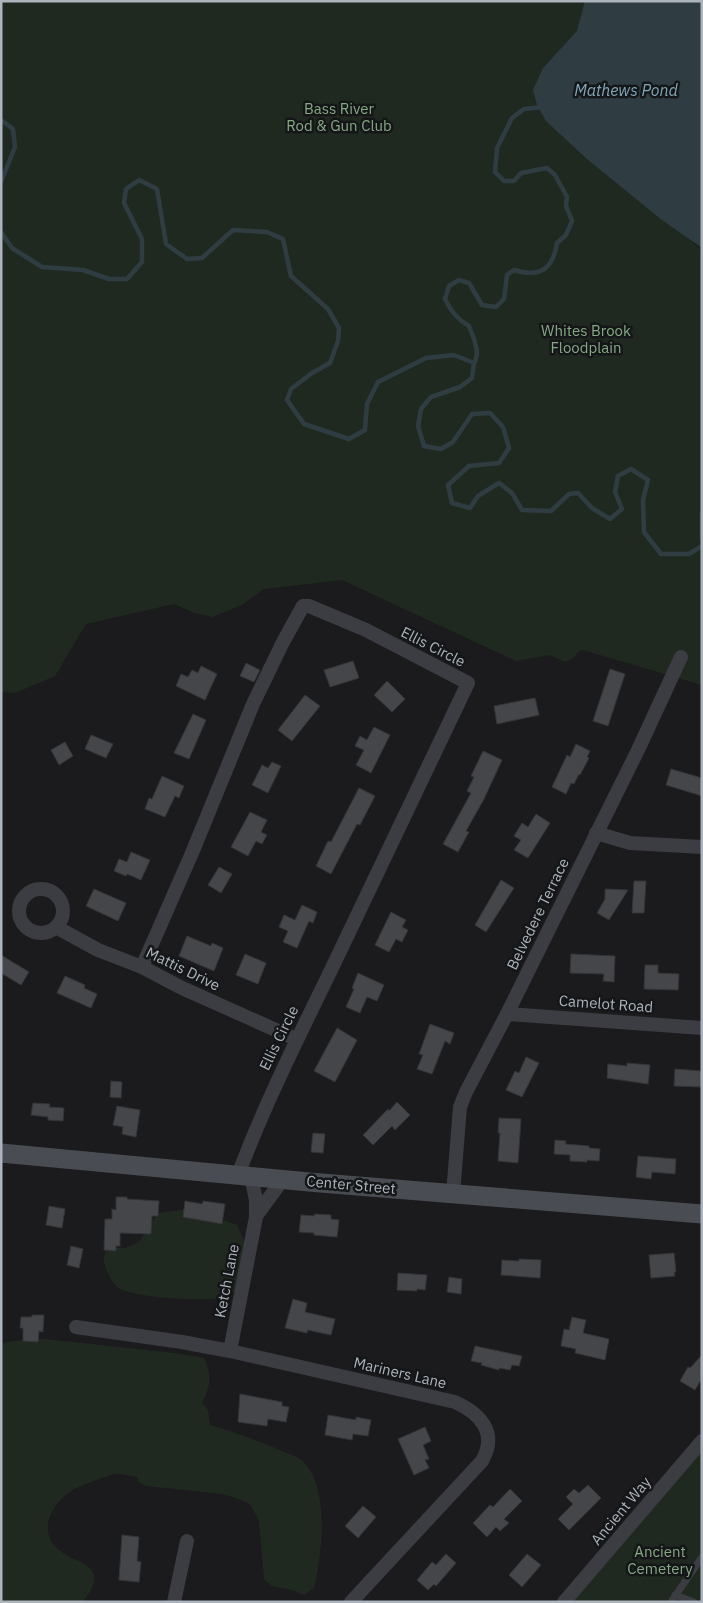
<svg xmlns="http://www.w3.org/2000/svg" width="703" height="1603" font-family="'IBM Plex Sans',sans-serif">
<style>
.green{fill:#202920}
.water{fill:#2f3d43}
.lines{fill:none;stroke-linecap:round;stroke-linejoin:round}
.stream{stroke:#2f3d43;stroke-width:4.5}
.building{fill:#45464a;stroke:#343539}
.lane{stroke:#3b3d43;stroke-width:7}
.street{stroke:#3b3d43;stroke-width:14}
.secondary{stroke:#494d53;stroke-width:19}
.labels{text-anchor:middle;stroke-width:5;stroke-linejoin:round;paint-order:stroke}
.park-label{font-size:15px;fill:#86a983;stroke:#151618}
.street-label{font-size:15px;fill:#adb4bd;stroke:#151618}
.water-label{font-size:16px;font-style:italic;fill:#82a7b9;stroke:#151618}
</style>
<rect width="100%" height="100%" fill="#1b1b1d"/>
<!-- green -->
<g class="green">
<path d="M1,1H586L590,28L547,117L702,250V685L583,650L579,651L572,659L565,662L550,655L516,661L342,580L264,589L242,605L212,617L195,613L174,604L86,624L55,676L15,693L1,692Z"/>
<path d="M182,1210L215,1217L237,1225C247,1244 246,1249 241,1269C238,1278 238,1291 229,1296C215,1303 132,1298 119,1288C113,1284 109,1276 106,1269C103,1262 103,1254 108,1248H125L139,1242L158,1213Z"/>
<path d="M36,1338L174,1353L204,1358C212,1375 211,1386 202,1402L208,1410L210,1425C236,1433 261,1441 286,1453C290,1455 296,1456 300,1459C331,1483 322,1555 314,1588L304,1595C299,1593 293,1590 287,1589C277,1587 271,1588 264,1579L259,1521L251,1505L241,1500L223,1494L146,1486L139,1482L137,1477C130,1476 121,1473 114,1474C106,1476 79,1486 71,1491C58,1499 43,1520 49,1536C58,1561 88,1557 94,1575C96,1584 88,1596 82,1602H1V1343Z"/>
<path d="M702,1450V1602H570Z"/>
</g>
<!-- water -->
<path class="water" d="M585,1H702V248L662,220L587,159L546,121L537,105L533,90L543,68L577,31Z"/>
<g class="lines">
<!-- stream -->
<g class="stream">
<path d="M1,120L13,129L15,147L1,182"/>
<path d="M1,232L12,248L42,267L83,270L109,279H127L142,262V239L124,203L126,189L139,180L157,189L166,244L187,259L202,258L233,230L267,232L283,239L291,276L328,309L339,328L338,341L330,363L312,373L291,389L287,400L304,424L349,439L365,430L367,404L378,382L426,358L454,355L474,363L472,378L460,387L431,397L421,409L418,426L424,446L441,449L453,442L472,414L490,413L503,427L509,448L499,463L469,466L448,485L452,503L470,508L478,496L499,483L512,493L522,510L551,511L569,494L578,493L592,508L610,519L622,509L615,492L618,476L631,469L648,480L643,500L644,532L661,554H689L702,546"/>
<path d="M474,363C481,352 473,337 469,326C457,319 451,311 445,299L449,286L459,280L469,283L482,305L496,307L504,299L507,275L514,270C540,278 553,269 557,243L566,235L572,221L566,206L567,197L555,175L547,168L521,173L514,181H504L495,172L497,148L512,118L524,109L544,107"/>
<path d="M702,514V538"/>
</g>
</g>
<!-- building -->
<g class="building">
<path d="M353,661L359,678L330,687L324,670Z"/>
<path d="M246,663L260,670L254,682L240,676Z"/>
<path d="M201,666L217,674L205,700L176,686L181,674L188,677L192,670L198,673Z"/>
<path d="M610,669L625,674L608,726L593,721Z"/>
<path d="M387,681L405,699L392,712L374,695Z"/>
<path d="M305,695L320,706L292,741L278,730Z"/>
<path d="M535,698L539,715L497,724L494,706Z"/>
<path d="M193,714L206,720L189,759L174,753Z"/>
<path d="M374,727L390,735L371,773L356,765L364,750L355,746L360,736L367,740Z"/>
<path d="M91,735L113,744L106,758L85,749Z"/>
<path d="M65,742L73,756L59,765L51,750Z"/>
<path d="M576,744L590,751L587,757L589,758L580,775L579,774L574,784L571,783L566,794L552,787L567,755L570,757Z"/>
<path d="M483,751L502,760L484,799L466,831L469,832L458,852L443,844L471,793L467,791L474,777L471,776Z"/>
<path d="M272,762L281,766L268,793L252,785L262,765L268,768Z"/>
<path d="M671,769L702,778V796L666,785Z"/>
<path d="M162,776L184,786L179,798L175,796L165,817L145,809L149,798L152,799Z"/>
<path d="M359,788L375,796L360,825L357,824L331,874L316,866L328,841L331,842Z"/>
<path d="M250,812L267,820L261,832L267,835L262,844L256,841L248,856L231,847Z"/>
<path d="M536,814L550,823L528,858L514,850L521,840L514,836L522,823L528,827Z"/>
<path d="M131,852L150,860L141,880L127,874L126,876L114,871L119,859L127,862Z"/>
<path d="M219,867L232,874L221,893L208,885Z"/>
<path d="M501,880L514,888L486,932L475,925Z"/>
<path d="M634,881H646L644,913H632Z"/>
<path d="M94,889L126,903L118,921L86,906Z"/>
<path d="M605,889L628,890L609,920L597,913L605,899Z"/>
<path d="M302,905L317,912L313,923L309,921L297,948L283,942L288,931L279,927L284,915L295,920Z"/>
<path d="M391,912L406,920L402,927L408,930L402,942L396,939L389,952L375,945Z"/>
<path d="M187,936L211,946L212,943L223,948L214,971L179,956Z"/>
<path d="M245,954L266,963L258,984L236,975Z"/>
<path d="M571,954L615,956L614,982L603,981L604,974L570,973Z"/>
<path d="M1,955L29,972L21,985L1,973Z"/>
<path d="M645,965H658V973L679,974L678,990L644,989Z"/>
<path d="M358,973L384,985L377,1001L367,997L360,1013L346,1007L354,989L352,988Z"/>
<path d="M65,976L85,985L84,988L97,994L91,1008L57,993Z"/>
<path d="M430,1024L454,1033L450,1044L445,1041L432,1074L417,1069L423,1055L419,1054Z"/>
<path d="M337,1028L357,1040L335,1082L314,1071Z"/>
<path d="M526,1057L539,1063L522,1097L506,1090L515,1071L519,1073Z"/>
<path d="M627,1063L650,1065L648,1084L607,1078L608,1064L627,1066Z"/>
<path d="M675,1069L702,1071V1087L674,1086Z"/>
<path d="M111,1081L122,1082L121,1098L110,1097Z"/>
<path d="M397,1102L410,1115L395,1130L392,1126L373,1145L363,1135L388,1109L389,1111Z"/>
<path d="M33,1103L50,1104L49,1107L64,1108L63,1121L48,1120V1117L31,1115Z"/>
<path d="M117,1106L140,1110L136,1137L122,1134L123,1127L113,1125Z"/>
<path d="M499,1118L521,1119L518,1163L498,1161L500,1133H498Z"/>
<path d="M313,1133L325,1134L323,1153L311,1152Z"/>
<path d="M555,1140L566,1141L565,1144L589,1146V1148L600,1149L599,1161L587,1160V1162L570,1161V1155L554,1154Z"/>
<path d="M638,1156L676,1159L675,1174L652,1172L651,1179L636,1177Z"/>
<path d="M116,1197H127V1199L159,1201L158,1216H152L151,1234L120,1233V1246H116V1251L104,1250L105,1219H112V1209L116,1210Z"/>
<path d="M185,1201L202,1204L203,1201L225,1204L222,1224L183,1217Z"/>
<path d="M49,1206L65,1209L62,1228L46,1225Z"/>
<path d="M315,1214L331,1215V1219L339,1220L337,1237L314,1235V1233L299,1232L301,1215L314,1216Z"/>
<path d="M71,1246L83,1249L79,1268L67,1265Z"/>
<path d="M674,1253L676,1272H674L675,1276L651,1278L649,1255Z"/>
<path d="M519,1259L541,1260L540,1278L501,1275L502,1260L519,1261Z"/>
<path d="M398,1273L427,1275L425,1290L417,1289V1291L397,1290Z"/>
<path d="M449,1277L462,1279L461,1294L447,1292Z"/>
<path d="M293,1299L307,1303L305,1312L335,1319L331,1335L308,1330L307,1333L285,1328Z"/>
<path d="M32,1315H44L43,1332L39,1331L38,1342L23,1341V1328H20L21,1317H32Z"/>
<path d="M572,1317L586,1320L583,1333L609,1339L605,1360L575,1353L576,1349L561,1346L564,1329L569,1330Z"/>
<path d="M475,1346L522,1356L519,1366L512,1365L510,1370L499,1368V1370L481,1365L482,1363L471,1361Z"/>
<path d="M702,1355V1378L695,1390L680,1381L688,1367L690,1368Z"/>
<path d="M240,1394L282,1402V1406L289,1407L286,1422L268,1419L267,1426L238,1422Z"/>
<path d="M328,1415L356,1420V1417L371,1420L368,1436L353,1434L352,1440L325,1435Z"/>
<path d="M425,1427L431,1441L423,1445L429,1459L425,1460L429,1468L414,1475L398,1439Z"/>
<path d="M588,1485L601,1498L569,1530L558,1519L573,1504L566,1497L574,1489L579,1493Z"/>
<path d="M510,1489L522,1501L504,1519L509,1523L500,1531L496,1527L487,1537L473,1523L490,1505L493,1507Z"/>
<path d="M363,1506L376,1517L358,1538L345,1526Z"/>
<path d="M122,1535L139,1537L137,1561L141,1562L139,1582L119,1580Z"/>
<path d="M446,1554L456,1563L436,1586L434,1584L428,1590L417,1580L432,1562L436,1565Z"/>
<path d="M527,1554L541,1565L522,1587L509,1575Z"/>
</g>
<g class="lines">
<!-- lane -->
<g class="lane">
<path d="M675,1595L694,1602"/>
<path d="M671,1602L702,1557"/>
</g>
<!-- street -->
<g class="street">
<path d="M596,833L630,843L702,847"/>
<circle cx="41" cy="911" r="22"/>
<path d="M56,927L98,950L142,967L182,988L296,1039"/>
<path d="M142,967L192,853L253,704L283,642L303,606H309L366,630L468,683C423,778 378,873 332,968C299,1036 265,1103 238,1175"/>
<path d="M507,1014L702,1028"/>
<path d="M453,1194L460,1107L466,1092L507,1014L638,750L681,657"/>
<path d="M256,1216L283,1179"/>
<path d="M76,1327L182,1342L230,1351L455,1402C481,1414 498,1433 482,1461L351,1602"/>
<path d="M230,1351L256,1217V1200L251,1176"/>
<path d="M174,1602L187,1541"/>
<path d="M564,1602L702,1441"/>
</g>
<!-- secondary -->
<path class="secondary" d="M1,1153L309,1182L702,1214"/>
</g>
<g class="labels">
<!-- park labels -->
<g class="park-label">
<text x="339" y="114">Bass River<tspan x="339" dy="17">Rod &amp; Gun Club</tspan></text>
<text x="586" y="336">Whites Brook<tspan x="586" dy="17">Floodplain</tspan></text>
<text x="660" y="1557">Ancient<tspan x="660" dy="17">Cemetery</tspan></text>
</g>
<!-- street labels -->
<g class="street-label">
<text transform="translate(433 647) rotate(27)" y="5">Ellis Circle</text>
<text transform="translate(538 914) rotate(-64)" y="5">Belvedere Terrace</text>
<text transform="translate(183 969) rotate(26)" y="5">Mattis Drive</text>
<text transform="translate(606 1004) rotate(4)" y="5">Camelot Road</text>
<text transform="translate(279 1038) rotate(-64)" y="5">Ellis Circle</text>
<text transform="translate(351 1185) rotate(5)" y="5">Center Street</text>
<text transform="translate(227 1281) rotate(-79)" y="5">Ketch Lane</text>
<text transform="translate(400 1373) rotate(13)" y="5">Mariners Lane</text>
<text transform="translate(621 1511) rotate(-50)" y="5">Ancient Way</text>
</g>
<!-- water labels -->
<g class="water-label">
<text x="626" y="96">Mathews Pond</text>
</g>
</g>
<!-- border -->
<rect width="703" height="1603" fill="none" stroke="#adb4bd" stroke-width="5"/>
</svg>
